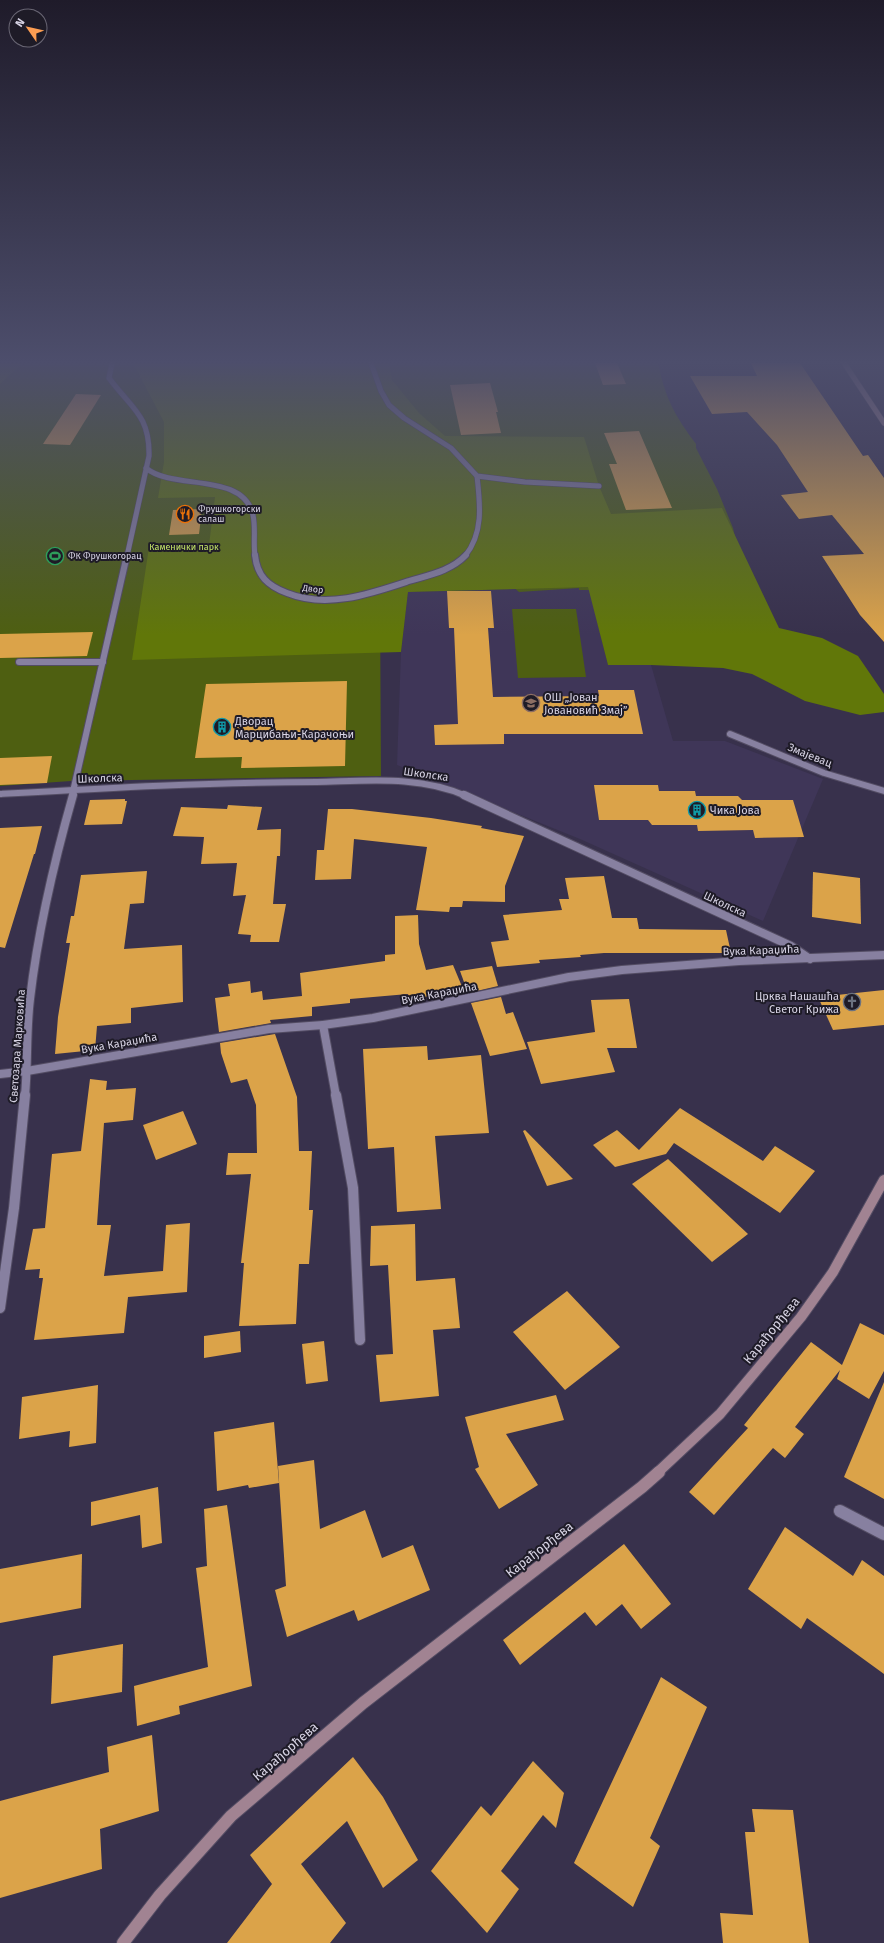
<svg xmlns="http://www.w3.org/2000/svg" width="884" height="1943" font-family="'Fira Sans',sans-serif">
<style>
.built{fill:#3f3658}
.green{fill:#4e5f11}
.forest{fill:#617709}
.building{fill:#dba349}
.lines{fill:none;stroke-linecap:round;stroke-linejoin:round}
.service-casing{stroke:#534c63;stroke-width:8}
.minor-far4-casing{stroke:#534c63;stroke-width:6}
.minor-far3-casing{stroke:#534c63;stroke-width:8}
.minor-far2-casing{stroke:#534c63;stroke-width:10}
.minor-far1-casing{stroke:#534c63;stroke-width:12}
.minor-casing{stroke:#534c63;stroke-width:14}
.secondary-far2-casing{stroke:#534c63;stroke-width:6}
.secondary-far1-casing{stroke:#534c63;stroke-width:12}
.secondary-casing{stroke:#534c63;stroke-width:14}
.service{stroke:#8780a0;stroke-width:6}
.minor-far4{stroke:#8780a0;stroke-width:5}
.minor-far3{stroke:#8780a0;stroke-width:6}
.minor-far2{stroke:#8780a0;stroke-width:8}
.minor-far1{stroke:#8780a0;stroke-width:10}
.minor{stroke:#8780a0;stroke-width:12}
.secondary-far2{stroke:#a18392;stroke-width:5}
.secondary-far1{stroke:#a18392;stroke-width:10}
.secondary{stroke:#a18392;stroke-width:12}
.labels{text-anchor:middle;stroke-width:4;stroke-linejoin:round;paint-order:stroke}
.far-poi-label{font-size:9px;fill:#d7d3e4;stroke:#1e1b27;text-anchor:start}
.far-park-label{font-size:9px;fill:#c4e568;stroke:#1e1b27}
.far-street-label{font-size:9px;fill:#d7d3e4;stroke:#1e1b27}
.poi-label{font-size:11px;fill:#d7d3e4;stroke:#1e1b27;text-anchor:start}
.street-label{font-size:11px;fill:#d7d3e4;stroke:#1e1b27}
.near-street-label{font-size:13px;fill:#d7d3e4;stroke:#1e1b27}
</style>
<rect width="100%" height="100%" fill="#38314c"/>
<!-- built -->
<path class="built" d="M589,587L608,665H651L673,741H725L823,779L763,921L580,839L397,765L401,652L408,592Z"/>
<!-- green -->
<g class="green">
<path d="M0,363H658C666,400 674,414 696,444V448L717,489L733,528L741,563L601,590H579V588L519,592L510,584L481,571L380,600L381,776L71,781L0,786Z"/>
<path d="M512,609H576L586,677L518,678Z"/>
</g>
<!-- forest -->
<g class="forest">
<path d="M0,363H23L0,384Z"/>
<path d="M133,363H389L392,380L419,413L445,436L584,437L599,486L611,514L722,508L779,628L822,638L858,656L884,694V712L860,715L805,701L752,674L723,668L651,665H608L588,587L408,592L401,652L132,660L149,547L209,545L215,497L158,498L164,462V422Z"/>
</g>
<!-- building -->
<g class="building">
<path d="M595,363H617L626,384L603,385Z"/>
<path d="M751,363H800L863,456L868,455L884,478V642L860,615L822,556L864,554L832,515L799,519L781,495L808,492L777,445L747,412L712,414L690,376H757Z"/>
<path d="M490,383L498,412H496L501,433L461,435L450,385Z"/>
<path d="M76,394L101,395L70,445L43,444Z"/>
<path d="M639,431L672,508L626,510L609,464H617L604,433Z"/>
<path d="M202,509L199,534L169,535L173,510Z"/>
<path d="M447,591H491L494,628H488L493,697L599,696L598,690H634L643,734H504V744L435,745L434,725L458,724L454,628H449Z"/>
<path d="M93,632L87,656L0,658V634Z"/>
<path d="M347,681L345,766L241,768L242,757L195,758L206,684Z"/>
<path d="M52,756L47,783L0,785V758Z"/>
<path d="M594,785H658L659,791H695L696,796H738L742,800H793L804,837L755,838L753,830L698,831L697,825H652L648,820H599Z"/>
<path d="M125,799V801H127L122,824L84,825L90,800Z"/>
<path d="M228,805L262,807L257,830L281,829L280,856H277L273,904H286L279,942H250L251,935L238,934L246,895L233,896L237,863L201,864L204,837L173,836L181,807L227,809Z"/>
<path d="M328,809H352L431,818L482,826L481,828L524,836L505,886V902L463,901L462,907H450L449,912L416,910L427,847L354,839L351,879L315,880L317,850H324Z"/>
<path d="M42,826L35,854H34L5,948L0,947V828Z"/>
<path d="M147,871L144,903L130,904L124,949L182,945L183,1002L131,1008V1023L97,1026L95,1050L55,1054L58,1017L70,943H66L71,916H74L81,875Z"/>
<path d="M813,872L860,878L861,924L812,917Z"/>
<path d="M604,876L612,918H637L639,929L726,930L731,953H604L580,955L581,957L539,960L540,963L497,967L491,942L509,940L503,915L562,910L559,899H569L565,878Z"/>
<path d="M418,915L419,944L426,970L453,965L463,989L410,1000L408,994L350,999V1003L312,1007V1016L270,1020L271,1023L219,1032L215,998L230,996L228,984L250,981L251,993L262,991L263,1000L302,996L300,973L385,961V955L395,954V916Z"/>
<path d="M492,966L498,986L468,993L460,971Z"/>
<path d="M884,990V1025L833,1030L818,997Z"/>
<path d="M501,997L506,1014L513,1012L527,1049L490,1056L471,1003Z"/>
<path d="M629,999L637,1048H607L615,1072L541,1084L527,1042L595,1032L591,1000Z"/>
<path d="M275,1034L297,1097L299,1151H312L309,1210H313L309,1264H299L296,1324L239,1326L244,1263H241L251,1174L226,1175L228,1153H257L256,1105L247,1079L231,1083L221,1053L220,1043Z"/>
<path d="M427,1046L428,1060L481,1055L489,1133L435,1136L441,1209L397,1212L394,1147L368,1149L363,1049Z"/>
<path d="M90,1079L107,1081L106,1090L136,1088L133,1120L104,1123L97,1225H111L104,1276L163,1271L166,1225L190,1223L187,1292L128,1297L124,1333L34,1340L43,1278H39L40,1269L25,1270L33,1229L45,1228L52,1154L81,1151Z"/>
<path d="M680,1108L763,1161L775,1146L815,1171L780,1213L674,1143L666,1154L615,1167L593,1145L617,1130L639,1150Z"/>
<path d="M183,1111L197,1144L156,1160L143,1125Z"/>
<path d="M525,1130L573,1179L547,1186L523,1131Z"/>
<path d="M668,1159L748,1234L712,1262L632,1184Z"/>
<path d="M415,1224L416,1281L455,1278L460,1328L433,1330L439,1396L380,1402L376,1355L393,1354L388,1265L370,1266L371,1226Z"/>
<path d="M567,1291L620,1347L565,1390L513,1332Z"/>
<path d="M860,1323L884,1335V1371L869,1399L837,1379L840,1370L795,1427L804,1434L785,1458L773,1448L714,1515L689,1492L748,1428L744,1425L811,1342L842,1365Z"/>
<path d="M240,1331L241,1352L204,1358V1336Z"/>
<path d="M324,1341L328,1381L306,1384L302,1344Z"/>
<path d="M884,1382V1499L844,1477Z"/>
<path d="M98,1385L96,1443L69,1447L70,1431L19,1439L22,1397Z"/>
<path d="M556,1395L564,1420L506,1434L538,1485L499,1509L475,1469L479,1467L465,1417Z"/>
<path d="M274,1422L279,1483L249,1488L248,1485L217,1491L214,1432Z"/>
<path d="M314,1460L320,1529L365,1510L382,1558L413,1545L430,1590L358,1621L354,1610L287,1637L275,1590L286,1586L278,1466Z"/>
<path d="M158,1487L162,1543L142,1548L140,1515L91,1526V1502Z"/>
<path d="M227,1505L252,1686L179,1706L180,1714L137,1726L134,1686L208,1667L196,1568L207,1566L204,1509Z"/>
<path d="M785,1527L853,1576L862,1560L884,1576V1674L807,1618L801,1629L748,1589Z"/>
<path d="M624,1544L671,1604L641,1629L622,1604L596,1626L585,1612L520,1665L503,1640Z"/>
<path d="M82,1554L81,1608L0,1623V1569Z"/>
<path d="M123,1644L122,1692L51,1704L53,1656Z"/>
<path d="M661,1677L707,1707L650,1838L660,1846L633,1907L574,1863Z"/>
<path d="M152,1735L159,1811L100,1829L102,1869L0,1898V1801L109,1772L107,1747Z"/>
<path d="M353,1757L383,1797L418,1860L383,1888L347,1821L301,1864L346,1923L330,1943H227L272,1884L250,1855Z"/>
<path d="M533,1761L564,1793L556,1828L543,1815L501,1871L519,1889L487,1933L431,1871L481,1806L491,1816Z"/>
<path d="M752,1809L793,1810L809,1943H723L720,1913L753,1915L745,1832H755Z"/>
</g>
<g class="lines">
<defs>
<g id="service">
<path d="M19,662H103"/>
<path d="M730,734L824,773L884,791"/>
</g>
<g id="minor-far4">
<path d="M112,363L109,378C131,408 150,415 149,456L127,556"/>
<path d="M371,363L381,391L389,405L404,418L451,448L477,476L525,482L599,486"/>
<path d="M146,468C173,491 243,471 253,515C256,529 253,542 255,556"/>
<path d="M465,556C484,533 480,503 477,476"/>
</g>
<g id="minor-far3">
<path d="M255,555C257,576 268,586 287,593C327,609 370,594 409,581C429,575 451,571 466,555"/>
<path d="M0,794C106,788 211,782 317,782C366,781 420,775 466,796"/>
<path d="M72,796L127,555"/>
</g>
<g id="minor-far2">
<path d="M464,795L791,946L810,959"/>
<path d="M323,1025L336,1096"/>
<path d="M0,1074L27,1071L269,1029L323,1025L373,1018L569,977L622,970L739,961L884,955"/>
<path d="M25,1096C28,1064 26,1031 30,999C38,930 54,862 73,795"/>
</g>
<g id="minor-far1">
<path d="M336,1095L353,1188L360,1340"/>
<path d="M0,1308L14,1208L25,1095"/>
</g>
<path id="minor" d="M840,1511L884,1534"/>
<path id="secondary-far2" d="M844,363L884,423"/>
<path id="secondary-far1" d="M657,1473L720,1414L801,1317L833,1272L884,1180"/>
<path id="secondary" d="M123,1943L160,1895L231,1816L363,1703L642,1487L659,1472"/>
</defs>
<!-- service casing -->
<use href="#service" class="service-casing"/>
<!-- minor-far4 casing -->
<use href="#minor-far4" class="minor-far4-casing"/>
<!-- minor-far3 casing -->
<use href="#minor-far3" class="minor-far3-casing"/>
<!-- minor-far2 casing -->
<use href="#minor-far2" class="minor-far2-casing"/>
<!-- minor-far1 casing -->
<use href="#minor-far1" class="minor-far1-casing"/>
<!-- minor casing -->
<use href="#minor" class="minor-casing"/>
<!-- secondary-far2 casing -->
<use href="#secondary-far2" class="secondary-far2-casing"/>
<!-- secondary-far1 casing -->
<use href="#secondary-far1" class="secondary-far1-casing"/>
<!-- secondary casing -->
<use href="#secondary" class="secondary-casing"/>
<!-- service -->
<use href="#service" class="service"/>
<!-- minor-far4 -->
<use href="#minor-far4" class="minor-far4"/>
<!-- minor-far3 -->
<use href="#minor-far3" class="minor-far3"/>
<!-- minor-far2 -->
<use href="#minor-far2" class="minor-far2"/>
<!-- minor-far1 -->
<use href="#minor-far1" class="minor-far1"/>
<!-- minor -->
<use href="#minor" class="minor"/>
<!-- secondary-far2 -->
<use href="#secondary-far2" class="secondary-far2"/>
<!-- secondary-far1 -->
<use href="#secondary-far1" class="secondary-far1"/>
<!-- secondary -->
<use href="#secondary" class="secondary"/>
</g>
<!-- sky -->
<linearGradient id="sky" x2="0" y2="1"><stop stop-color="#1f1b2a"/><stop offset="0.57" stop-color="#4d4e6c"/><stop offset="1" stop-color="#4d4e6c" stop-opacity="0"/></linearGradient>
<rect width="884" height="635" fill="url(#sky)"/>
<!-- icons -->
<defs>
<symbol id="restaurant-ring" viewBox="-11 -11 22 22"><circle r="9.5" fill="#1e1b27" stroke="#e8710a" stroke-width="1.5"/><path d="M-5-6h1v4h1v-4h1v4h1v-4h1v5L-1.5 .5V6h-2V.5L-5-1ZM5-6V6H3V1.5H1.5Q1.5-4 5-6Z" fill="#e8710a"/></symbol>
<symbol id="stadium-ring" viewBox="-11 -11 22 22"><circle r="9.5" fill="#1e1b27" stroke="#2e9e5b" stroke-width="1.5"/><path d="M0-5a6.5 5 0 1 0 0 10a6.5 5 0 1 0 0-10ZM-3.5-1.8h7v3.6h-7Z" fill="#2e9e5b"/></symbol>
<symbol id="school-ring" viewBox="-11 -11 22 22"><circle r="9.5" fill="#1e1b27" stroke="#8d6e63" stroke-width="1.5"/><path d="M0-5L7-2L0 1L-7-2ZM-4 1L0 2.5L4 1V4Q0 6-4 4Z" fill="#8d6e63"/></symbol>
<symbol id="building-ring" viewBox="-11 -11 22 22"><circle r="9.5" fill="#1e1b27" stroke="#0f9aa8" stroke-width="1.5"/><path d="M-4-6H4V6H1V3H-1V6H-4ZM-2.5-4.3h1.7v1.8h-1.7ZM.8-4.3h1.7v1.8H.8ZM-2.5-1h1.7V.8h-1.7ZM.8-1h1.7V.8H.8Z" fill="#0f9aa8"/></symbol>
<symbol id="church-ring" viewBox="-11 -11 22 22"><circle r="9.5" fill="#1e1b27" stroke="#6b7280" stroke-width="1.5"/><path d="M-1.2-6h2.4v3.5h3.3v2.4h-3.3V6h-2.4V-.1h-3.3v-2.4h3.3Z" fill="#6b7280"/></symbol>
</defs>
<g fill-rule="evenodd">
<use href="#restaurant-ring" x="175" y="504" width="20" height="20"/>
<use href="#stadium-ring" x="45" y="546" width="20" height="20"/>
<use href="#school-ring" x="521" y="693" width="20" height="20"/>
<use href="#building-ring" x="212" y="717" width="20" height="20"/>
<use href="#building-ring" x="687" y="800" width="20" height="20"/>
<use href="#church-ring" x="842" y="992" width="20" height="20"/>
</g>
<g class="labels">
<!-- far-poi labels -->
<g class="far-poi-label">
<text x="198" y="512">Фрушкогорски<tspan x="198" dy="10">салаш</tspan></text>
<text x="68" y="559">ФК Фрушкогорац</text>
</g>
<!-- far-park labels -->
<g class="far-park-label">
<text x="184" y="550">Каменички парк</text>
</g>
<!-- far-street labels -->
<g class="far-street-label">
<text transform="translate(313 589) rotate(7)" y="3">Двор</text>
</g>
<!-- poi labels -->
<g class="poi-label">
<text x="544" y="701">ОШ „Јован<tspan x="544" dy="13">Јовановић Змај”</tspan></text>
<text x="235" y="725">Дворац<tspan x="235" dy="13">Марцибањи-Карачоњи</tspan></text>
<text x="710" y="814">Чика Јова</text>
<text x="839" y="1000" text-anchor="end">Црква Нашашћа<tspan x="839" dy="13">Светог Крижа</tspan></text>
</g>
<!-- street labels -->
<g class="street-label">
<text transform="translate(810 755) rotate(22)" y="4">Змајевац</text>
<text transform="translate(426 774) rotate(8)" y="4">Школска</text>
<text transform="translate(100 778) rotate(-2)" y="4">Школска</text>
<text transform="translate(725 904) rotate(25)" y="4">Школска</text>
<text transform="translate(761 950) rotate(-2)" y="4">Вука Караџића</text>
<text transform="translate(439 993) rotate(-11)" y="4">Вука Караџића</text>
<text transform="translate(119 1043) rotate(-10)" y="4">Вука Караџића</text>
<text transform="translate(17 1046) rotate(-86)" y="4">Светозара Марковића</text>
</g>
<!-- near-street labels -->
<g class="near-street-label">
<text transform="translate(771 1330) rotate(-51)" y="5">Карађорђева</text>
<text transform="translate(539 1549) rotate(-38)" y="5">Карађорђева</text>
<text transform="translate(285 1751) rotate(-41)" y="5">Карађорђева</text>
</g>
</g>
<!-- north arrow -->
<g transform="translate(28 28) rotate(304)"><circle r="19" fill="#1e1b27" stroke="#686573"/>
<path d="M0-3L7 15L0 10L-7 15Z" fill="#fc9d52"/>
<text y="-6" font-size="11" font-weight="bold" text-anchor="middle" fill="#d7d3e4">N</text>
</g>
</svg>
